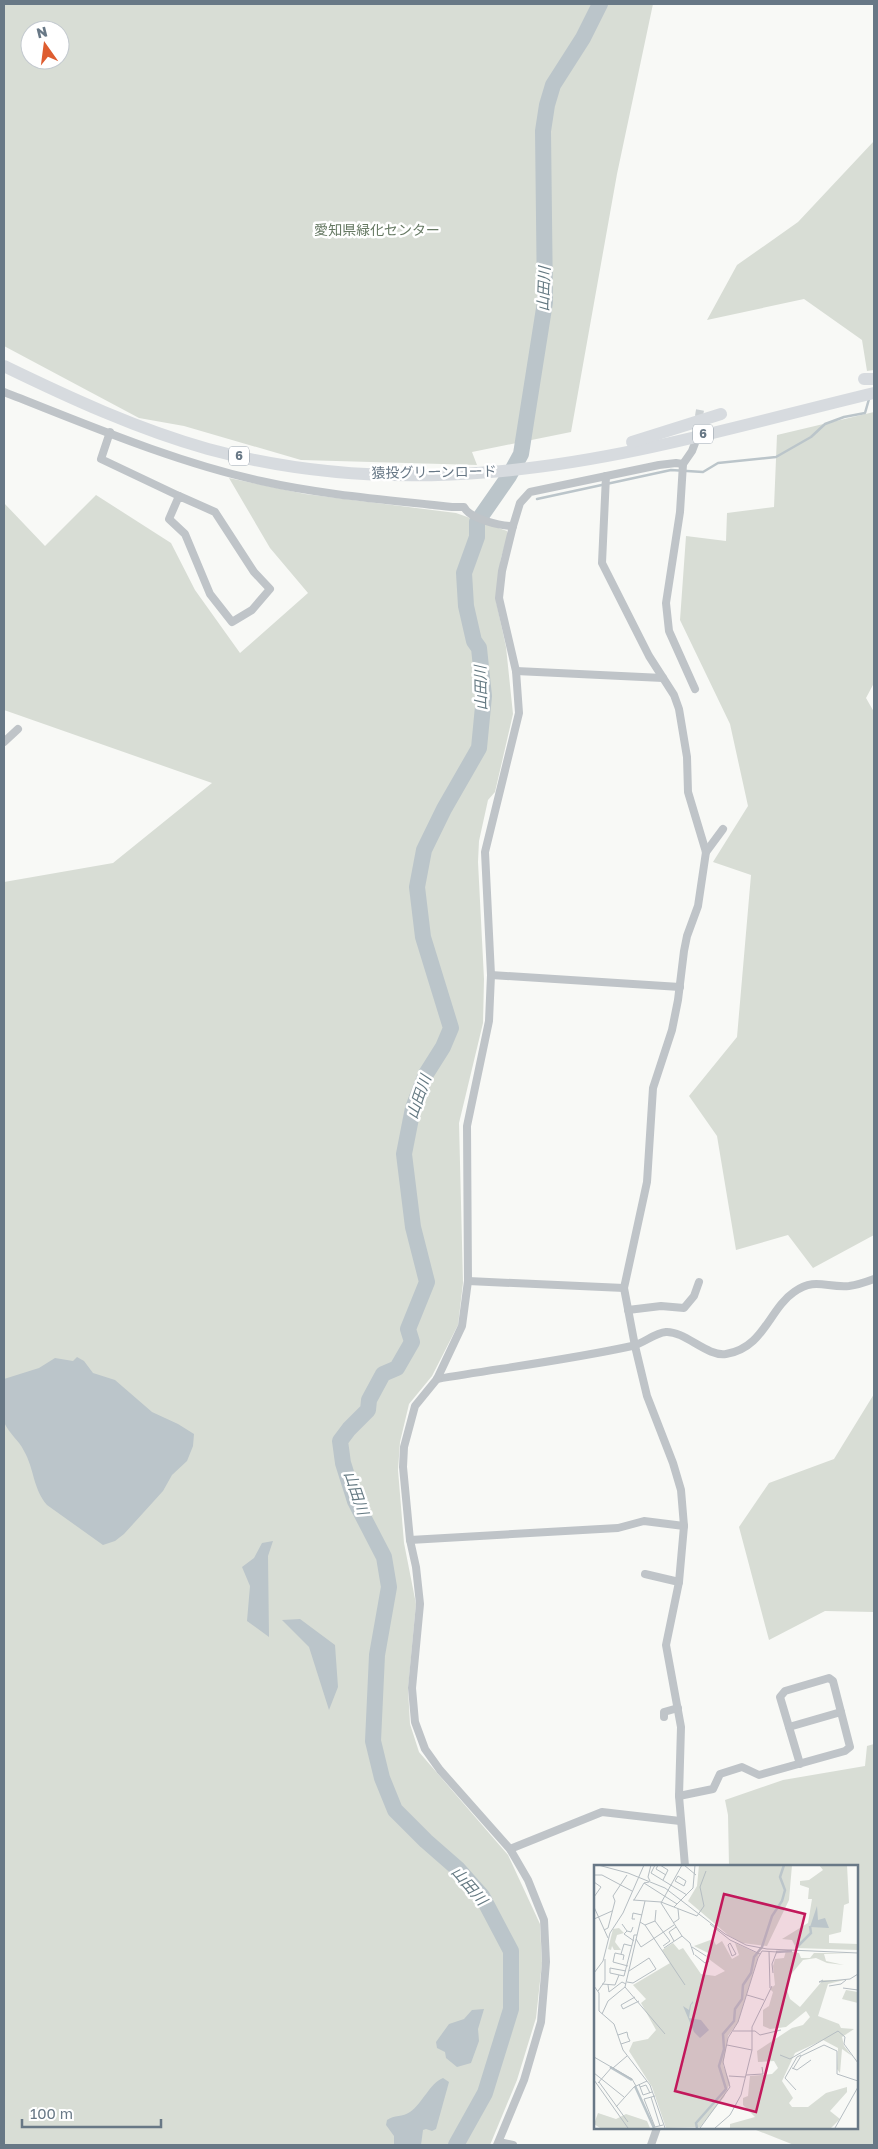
<svg xmlns="http://www.w3.org/2000/svg" width="878" height="2149" font-family="'Golos Text','Noto Sans JP',sans-serif">
<style>
.green{fill:#d8ddd5;fill-rule:evenodd}
.water{fill:#bbc5ca}
.lines{fill:none;stroke-linecap:round;stroke-linejoin:round}
.stream{stroke:#bbc5ca;stroke-width:2.5}
.river{stroke:#bbc5ca;stroke-width:16}
.minor-tunnel{stroke:#cdd2d4;stroke-width:8;stroke-dasharray:8 4;stroke-linecap:butt}
.minor{stroke:#bfc4c8;stroke-width:8}
.primary{stroke:#d7dbdf;stroke-width:12}
.labels{text-anchor:middle;stroke-width:5;stroke-linejoin:round;paint-order:stroke}
.shield{fill:#fff;stroke:#95a0aa;stroke-width:1}
.shield-label{font-size:12px;font-weight:bold;fill:#687886}
.park-label{font-size:14px;fill:#667963;stroke:#fff}
.street-label{font-size:14px;fill:#687886;stroke:#fff}
.water-label{font-size:15px;font-style:italic;fill:#647982;stroke:#fff}
.inset-river{fill:none;stroke:#bbc5ca;stroke-width:2.5}
.inset-road{fill:none;stroke:#b5bdc2;stroke-width:1}
.view{fill:#c2185b;fill-opacity:0.15;stroke:#c2185b;stroke-width:2.5}
.inset-edge{fill:none;stroke:#687886;stroke-width:2.5}
</style>
<rect width="100%" height="100%" fill="#f8f9f6"/>
<!-- green -->
<g class="green">
<path d="M4,4H653L617,174L571,432L472,452L477,465L301,460L184,426L139,418L4,346ZM30,30H60V60H30Z"/>
<path d="M874,141V370L867,371L862,340L804,299L707,320L737,265L798,222Z"/>
<path d="M874,412V683L866,698L874,712V1235L813,1268L788,1235L736,1250L717,1136L689,1096L737,1037L751,875L713,862L748,806L730,724L680,620L686,536L726,541L727,513L774,507L777,435Z"/>
<path d="M229,478L305,494L456,513L507,531L508,535L501,558L496,601L506,647L513,714L495,792L488,800L479,841L478,862L484,979L483,1023L459,1123L463,1283L458,1325L432,1376L409,1404L400,1442L398,1470L404,1543L416,1604L408,1689L410,1724L419,1752L508,1855L540,1924L542,1963L536,2018L517,2080L490,2145H4V882L113,863L212,783L4,710V503L45,546L96,495L171,543L195,590L240,653L308,593L270,548Z"/>
<path d="M874,1394V1612L825,1611L769,1640L739,1527L769,1483L834,1459Z"/>
<path d="M874,1744V2145H794L751,2128H857V1866H729L728,1815L725,1800L783,1780L865,1766L867,1746Z"/>
</g>
<!-- water -->
<g class="water">
<path d="M77,1357L84,1361L93,1373L115,1380L152,1412L178,1424L194,1434L193,1446L187,1461L172,1475L163,1491L124,1534L115,1541L103,1545L47,1505C33,1489 34,1468 24,1451C19,1440 9,1434 4,1422C1,1413 4,1389 4,1379L39,1368L55,1358L73,1361Z"/>
<path d="M273,1541L268,1556L269,1637L247,1621L250,1586L242,1567L254,1558L262,1543Z"/>
<path d="M300,1619L335,1645L338,1687L329,1710L309,1647L282,1620Z"/>
<path d="M484,2009L478,2029L479,2041L471,2063L457,2067L446,2058L445,2052L437,2048L436,2042L449,2024L464,2019L472,2010Z"/>
<path d="M443,2078L449,2082L436,2129L432,2131L426,2129L423,2130L421,2145H394V2136L386,2125L387,2120C394,2115 403,2117 410,2112C423,2103 429,2084 443,2078Z"/>
</g>
<g class="lines">
<!-- stream -->
<path class="stream" d="M537,499L671,470L703,472L718,463L776,457L811,437L825,424L844,417L865,413L869,399"/>
<!-- river -->
<path class="river" d="M456,2145L485,2093L511,2009V1951L482,1896L458,1869L426,1841L395,1810L382,1778L373,1741L377,1655L389,1587L384,1557L355,1501L343,1463L340,1441L349,1429L368,1410L369,1400L383,1374L397,1368L412,1342L408,1329L427,1282L413,1227L404,1154L413,1108L426,1074L443,1047L451,1028L423,937L417,887L424,850L444,809L479,748L484,696L479,648L474,641L466,606L464,573L477,537V522L509,476L521,454L545,302L543,131L547,105L553,85L583,38L600,4"/>
<!-- minor-tunnel -->
<path class="minor-tunnel" d="M695,440L700,410"/>
<!-- minor -->
<g class="minor">
<path d="M4,392C86,424 174,462 261,481C323,495 389,500 452,507H464C470,519 500,526 513,526"/>
<path d="M110,432L101,459L179,496"/>
<path d="M695,443L692,451L683,464L680,512L666,603L669,631L695,689"/>
<path d="M606,476L602,563L649,656L674,695L679,709L687,757L688,792L706,852L698,906L687,936L684,951L678,1000L672,1030L653,1088L647,1182L624,1288L635,1346L647,1396L673,1463L681,1490L684,1526L679,1582L666,1645L681,1727L679,1796L685,1866"/>
<path d="M179,496L215,512L254,572L270,589L252,610L232,622L210,594L185,534L169,519Z"/>
<path d="M516,671L663,678"/>
<path d="M4,742L18,729"/>
<path d="M706,852L723,829"/>
<path d="M491,975L680,987"/>
<path d="M468,1281L624,1288"/>
<path d="M628,1310L661,1306L684,1308L694,1296L699,1282"/>
<path d="M437,1379C502,1368 568,1360 632,1346C643,1344 654,1333 666,1332C685,1331 707,1357 726,1354C764,1348 769,1309 794,1292C815,1277 826,1288 849,1286C857,1285 866,1282 874,1279"/>
<path d="M410,1540L618,1528L644,1521L684,1526"/>
<path d="M645,1574L679,1582"/>
<path d="M664,1717V1712L678,1708"/>
<path d="M789,1727L841,1712"/>
<path d="M679,1796L713,1789L720,1774L742,1767L759,1775L845,1751L850,1747L833,1681L829,1678L785,1691L780,1697L800,1764"/>
<path d="M510,1849L602,1812L680,1821"/>
<path d="M499,2142L513,2145"/>
<path d="M497,2145L524,2080L541,2022L546,1962L544,1920L528,1880L510,1849L440,1770L425,1749L415,1722L412,1688L420,1604L416,1567L410,1540L403,1467L404,1447L415,1406L437,1379L462,1326L468,1281L467,1126L489,1021L491,975L485,852L519,713L516,671L499,598L502,571L513,526L520,503L530,492L659,465L676,463L683,464"/>
<path d="M651,2145L657,2128"/>
</g>
<!-- primary -->
<g class="primary">
<path d="M4,366C70,398 137,429 208,449C300,474 396,480 490,472C620,462 748,423 874,393"/>
<path d="M864,379H874"/>
<path d="M632,442L721,414"/>
</g>
</g>
<g class="labels">
<!-- shield labels -->
<g class="shield">
<rect x="693" y="424.5" width="20" height="19" rx="4"/>
<rect x="229" y="446.5" width="20" height="19" rx="4"/>
</g>
<g class="shield-label">
<text x="703" y="438">6</text>
<text x="239" y="460">6</text>
</g>
<!-- park labels -->
<g class="park-label">
<text x="377" y="235">愛知県緑化センター</text>
</g>
<!-- street labels -->
<g class="street-label">
<text transform="translate(434 472) rotate(-1)" y="5">猿投グリーンロード</text>
</g>
<!-- water labels -->
<g class="water-label">
<text transform="translate(544 289) rotate(-88)" y="5">山田川</text>
<text transform="translate(481 688) rotate(-91)" y="5">山田川</text>
<text transform="translate(419 1097) rotate(-71)" y="5">山田川</text>
<text transform="translate(356 1493) rotate(71)" y="5">山田川</text>
<text transform="translate(469 1886) rotate(49)" y="5">山田川</text>
</g>
</g>
<!-- overview -->
<g transform="translate(594 1865)">
<rect width="264" height="264" fill="#f8f9f6"/>
<path d="M105,0H198L195,35L173,81L148,78L134,70L94,36L103,21ZM225,0H253L255,38L250,40L247,67L235,70V78L264,79V85L202,83L198,75L188,74L214,58L218,34H214L215,23L206,20V16L215,15L229,5ZM25,63L30,68L23,70L21,77L27,85H20L18,81L17,85L14,84L19,64ZM119,74L122,80L128,76L138,94L145,90L141,78L165,89L144,157L134,171L129,200L136,218L130,232L106,262L72,263L58,222L35,186L39,177L54,174L62,165L47,138L52,134L39,120L76,98L68,85L79,78L85,85L89,83L107,109L121,111L131,106L112,92L114,88L100,81ZM192,86L205,88L207,93H216L220,88H256L230,89L232,96L250,100L233,98L222,93L209,95L194,113L193,125L196,134L206,142L229,115H250L234,119L224,151L245,159L247,163L260,164L248,172L250,181L258,191L248,184L246,208L243,204L244,183L229,175L201,188L188,216L199,233L195,238L198,242H214L232,228L253,222V227L236,246L246,254L237,263H136V259L161,252L149,240V233L154,231L156,211L178,209L184,203L180,196L164,197L163,186L198,163L209,160L216,152L212,146L192,162L176,164L169,161V145L175,141L179,127L176,124L181,120L179,101L181,94L190,93ZM252,125L264,127V138L248,134ZM4,248L22,254L32,249L53,256L56,263H6L0,259Z" fill="#d8ddd5"/>
<path d="M223,41L224,55L231,53L235,63L216,62ZM99,136V138L97,140L95,153L107,155L115,165L106,173L100,167L89,141L95,145L96,140Z" fill="#bbc5ca"/>
<path class="inset-river" d="M202,83L217,68L216,61M182,87L198,86M16,202L38,215M41,221L60,263M103,263L102,258L132,224L125,201L130,184L129,169L140,156L141,144L148,134L149,120L157,108L160,92L168,82L178,51L188,36L191,25L186,12L190,0"/>
<path class="inset-road" d="M4,0L34,8L71,23L131,69L152,80L173,84L264,88M61,0L57,8L93,30M64,0L62,4L72,10M66,0L74,5L69,15M88,0L67,38L88,71L96,78L100,90M90,0L102,10M0,10H8L38,26M84,11L92,16L90,21L81,16ZM56,16L54,12L57,0M0,17L7,22L0,32M50,18L83,39M39,35L67,37L103,51L110,41L106,22L112,6M40,35L50,18L55,17M0,42L14,73M80,42L99,23L101,0M62,45L61,56L76,76L69,81M0,54L18,46M41,54H38L39,48L48,50M46,57L51,60L61,56M79,58L85,54L84,44M28,59L33,66L37,67L39,62M116,59L136,75L166,89M51,60L91,120M10,65L14,63L21,36L19,31L33,10M33,66L30,69L40,76M42,74L47,82L80,60M80,76L75,67L82,62M136,78L142,89L138,91L134,80ZM98,82L112,91M70,83L88,71M175,86L176,123M27,89L30,79L38,81M101,90L111,98L115,96M29,95L30,90L21,88L19,97L34,101M32,106L16,103V108L30,111L39,76L40,70H43M35,106L55,93M0,108L9,96L16,68L29,48L50,0M179,108L178,99L183,86M229,115L225,117L256,114L264,109M33,117L39,118L62,104L55,93M8,119L21,120L25,110M14,120L15,127L28,117L32,119M0,121L5,128V146L20,159L29,185L56,220L71,263M235,121L247,119L252,115M31,122L71,169M249,123L264,125M4,126L11,116V94M153,130L170,135M41,132L27,140L29,144L45,136M8,149L14,136L31,122L51,36M139,166H161L166,170L187,165M24,170L33,167L34,172L36,176L27,179M133,180L158,185M186,190L196,194L244,166L251,172L250,179L264,198M0,192L38,214L42,221M19,203L33,191M198,203L203,205L217,195M199,204L207,191L230,180L243,186V209L264,216M0,208L30,232M152,210L169,209L168,202M135,211L151,212M0,215L34,263M5,217L34,257M4,218L18,202M45,219L49,230L58,227M46,222L52,220L56,228M202,225L191,213L203,192L207,190M61,231L50,234L52,239L61,262L69,260M57,232L66,261M22,242L40,222L53,216M106,263L136,222L129,197L134,173L144,157L164,93L168,86L183,87M121,263L136,250L147,230L158,185V162L178,121M241,263L264,222"/>
<path class="view" d="M130,29L211,49L162,247L81,226Z"/>
<rect width="264" height="264" class="inset-edge"/>
</g>
<!-- border -->
<rect width="878" height="2149" fill="none" stroke="#687886" stroke-width="10"/>
<!-- north arrow -->
<g transform="translate(45 45) rotate(346)"><circle r="24" fill="#ffffff" stroke="#c3c9cf"/>
<path d="M0-4L9 19L0 12L-9 19Z" fill="#de5d30"/>
<text y="-8" font-size="14" font-weight="bold" text-anchor="middle" fill="#687886">N</text>
</g>
<!-- scale -->
<path d="M22 2119v8h139v-8" fill="none" stroke="#687886" stroke-width="2.5"/>
<text x="30" y="2119" font-size="15" fill="#687886" stroke="#ffffff" stroke-width="4" paint-order="stroke">100 m</text>
</svg>
